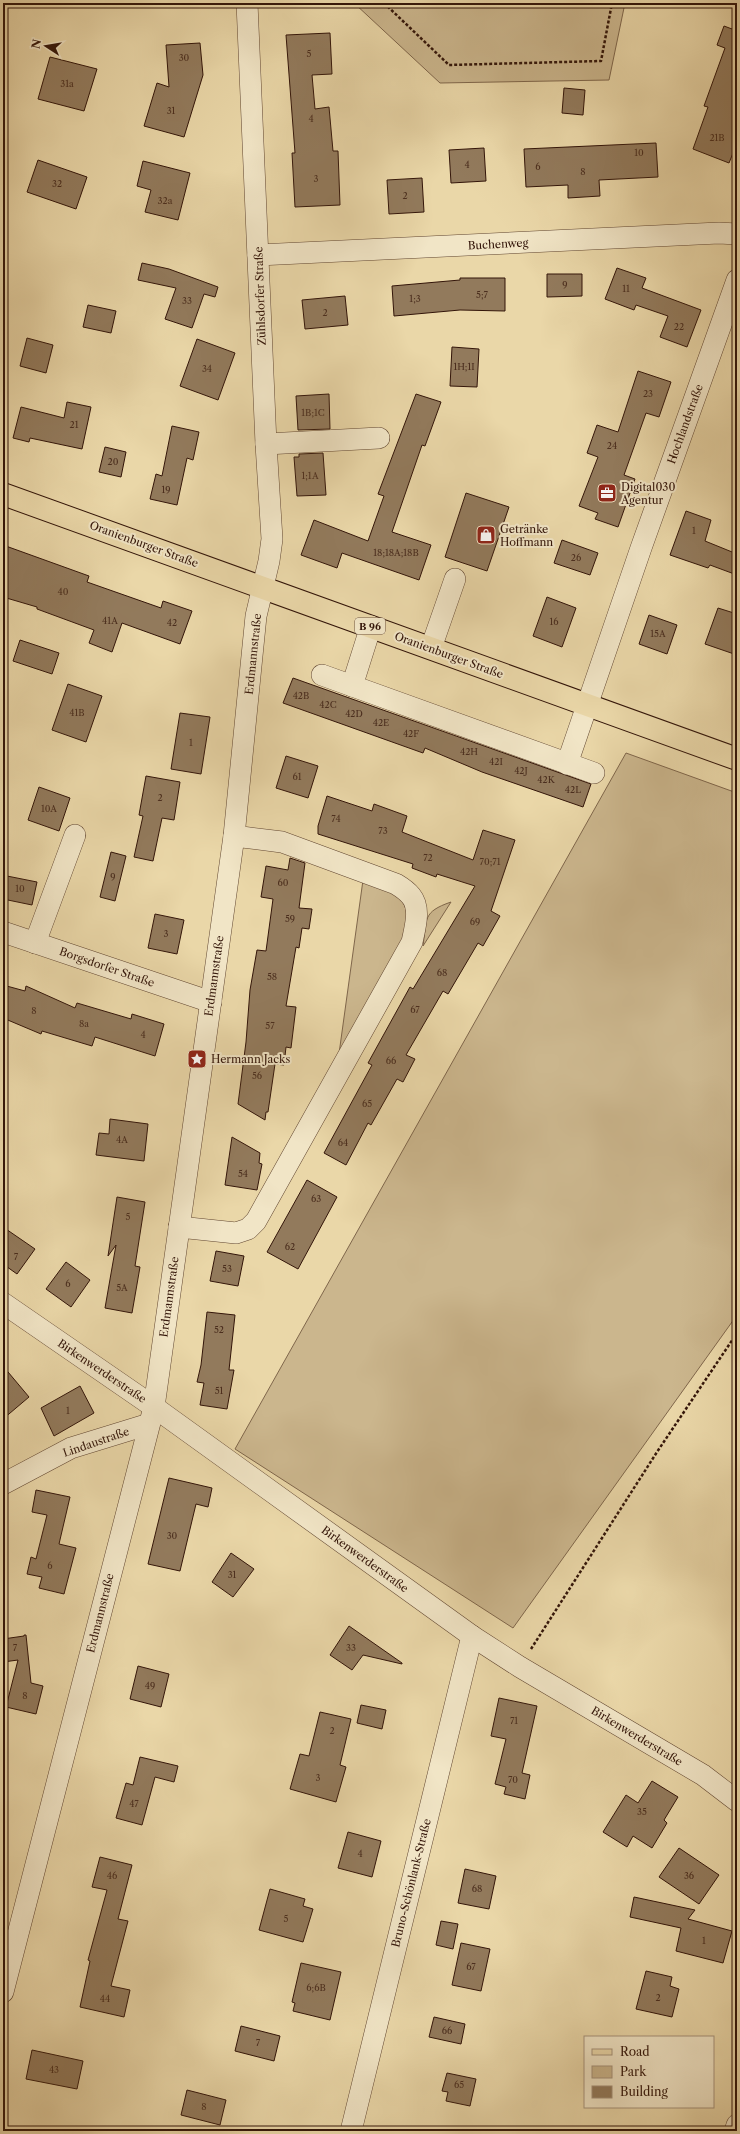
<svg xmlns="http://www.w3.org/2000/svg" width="740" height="2134" font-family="'Libre Caslon Text',serif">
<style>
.green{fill:#cbb68d;stroke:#7f664b}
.building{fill:#927a5c;stroke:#331509}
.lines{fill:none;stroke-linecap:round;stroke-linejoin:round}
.minor-casing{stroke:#614631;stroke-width:22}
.major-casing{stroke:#331509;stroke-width:24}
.path{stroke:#331509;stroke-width:2.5;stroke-dasharray:3 2;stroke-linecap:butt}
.minor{stroke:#f1e5c6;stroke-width:21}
.major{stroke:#ead7a8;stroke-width:22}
.labels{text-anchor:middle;stroke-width:4;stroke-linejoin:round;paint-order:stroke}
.number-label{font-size:9px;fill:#4b2e1e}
.shield{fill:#f1e5c6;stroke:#6c5342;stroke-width:1}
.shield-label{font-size:10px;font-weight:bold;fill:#331509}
.street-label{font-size:11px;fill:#331509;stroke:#f1e5c6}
.poi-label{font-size:11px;fill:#331509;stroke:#f1e5c6;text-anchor:start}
</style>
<rect width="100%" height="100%" fill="#ead7a8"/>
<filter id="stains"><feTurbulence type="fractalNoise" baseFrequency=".005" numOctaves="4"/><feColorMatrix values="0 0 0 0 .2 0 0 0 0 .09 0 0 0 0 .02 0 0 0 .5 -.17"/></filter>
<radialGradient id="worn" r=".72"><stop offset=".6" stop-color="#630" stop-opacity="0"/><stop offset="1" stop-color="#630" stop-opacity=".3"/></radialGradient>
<!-- green -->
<g class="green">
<path d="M354,3H625L609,80L440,83Z"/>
<path d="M626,753L737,793V1315L513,1628L235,1449Z"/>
<path d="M363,880C396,894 414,897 405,938L338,1061Z"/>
<path d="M451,902L423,946C427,919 422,912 451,902Z"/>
</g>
<!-- building -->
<g class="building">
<path d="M735,21L737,22V143L729,163L693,149L708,107L704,106L725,48L717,45L724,26L732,29Z"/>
<path d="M330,33L332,74L312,75L315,109L329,107L333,151H338L340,205L295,207L292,153H295L286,35Z"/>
<path d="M200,43L203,75L184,137L144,126L157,83L169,87L166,45Z"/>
<path d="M50,57L97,69L84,111L38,99Z"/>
<path d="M564,88L585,90L583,115L562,113Z"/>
<path d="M656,143L658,177L599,180L600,196L568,198V185L526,187L524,149Z"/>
<path d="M484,148L486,181L451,183L449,150Z"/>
<path d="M38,160L87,177L76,209L27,192Z"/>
<path d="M143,161L190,173L178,220L145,212L151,190L137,186Z"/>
<path d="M422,178L424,212L389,214L387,180Z"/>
<path d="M142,263L169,269L218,287L215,297L204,294L192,328L165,319L176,288L138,280Z"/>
<path d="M617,268L646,278L642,288L701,310L687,347L660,337L668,316L636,305L634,310L605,299Z"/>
<path d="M547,274H582V296L547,297Z"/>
<path d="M460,278H505V311L460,310L394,316L392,286L460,280Z"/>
<path d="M345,296L348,325L305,329L302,300Z"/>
<path d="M88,305L116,311L111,333L83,327Z"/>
<path d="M27,338L53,345L46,373L20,366Z"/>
<path d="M197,339L235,353L218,400L180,386Z"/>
<path d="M452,347L479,349L477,387L450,386Z"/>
<path d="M638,371L671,382L659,417L646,413L624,475L635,479L618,527L595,519L598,513L579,506L598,457L587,453L597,425L618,432Z"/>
<path d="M329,394L330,429L298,430L296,396Z"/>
<path d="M416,394L441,402L425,446L422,445L392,532L431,545L419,580L342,553L337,568L301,555L314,520L368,541L384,496L378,494Z"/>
<path d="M67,402L91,407L82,449L30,438L29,442L13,438L21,407L64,418Z"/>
<path d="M172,426L199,432L193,460L187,458L177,505L150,499L156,474L162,476Z"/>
<path d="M105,447L126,452L121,477L99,472Z"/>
<path d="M323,453L326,495L297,496L294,457H299V454Z"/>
<path d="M466,493L509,507L487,571L445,557Z"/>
<path d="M686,511L711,520L705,541L737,554V575L710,565L708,568L670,555Z"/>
<path d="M562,540L598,553L590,575L554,563Z"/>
<path d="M3,545L89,576L87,582L161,608L163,601L192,611L180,644L122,623L112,652L89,643L94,630L37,609V607L3,597Z"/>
<path d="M547,597L576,608L562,647L533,636Z"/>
<path d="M718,608L737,614V655L705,644Z"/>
<path d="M649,615L677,625L667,654L639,644Z"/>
<path d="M20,640L59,653L52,674L13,661Z"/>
<path d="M293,678L591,784L583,807L482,772L425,748L423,753L283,703Z"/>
<path d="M68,684L102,696L86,742L52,730Z"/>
<path d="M180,713L210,717L201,774L171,769Z"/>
<path d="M286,756L318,766L308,798L276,788Z"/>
<path d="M146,776L180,782L174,820L162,818L153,861L134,857L143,816L139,815Z"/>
<path d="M39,787L70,798L59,831L28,820Z"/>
<path d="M327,796L372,811L374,804L407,816L402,832L473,860L483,830L515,840L491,911L500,916L483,946L478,943L448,994L443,991L406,1055L415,1059L403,1082L397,1079L371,1125L368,1123L346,1165L324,1153L372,1065L368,1063L410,987L413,989L475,886L437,874L436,877L412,868L413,864L318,834V826Z"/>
<path d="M111,852L126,856L115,901L100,897Z"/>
<path d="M290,858L305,863L299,908L312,909L309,929L302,928L299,948L296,947L286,1006L296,1007L291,1048L286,1047L284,1065L275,1064L268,1112H266L265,1120L238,1104L246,1042L250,990L257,950L266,951L273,899L261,897L266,866L288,870Z"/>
<path d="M7,876L37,882L32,905L3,899Z"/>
<path d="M155,914L184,920L177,954L148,948Z"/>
<path d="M3,985L25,991L26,986L75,1008L77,1003L131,1019L132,1014L164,1024L155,1056L95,1037L92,1046L42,1031L41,1034L3,1018Z"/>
<path d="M110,1119L148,1124L144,1161L96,1155L99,1133L109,1134Z"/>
<path d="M232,1137L260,1153L259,1163L262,1164L257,1190L225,1185Z"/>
<path d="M307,1180L337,1197L298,1269L267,1252Z"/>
<path d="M117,1197L145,1202L135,1266L140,1267L132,1313L105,1308L116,1245L108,1256Z"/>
<path d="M3,1227L35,1249L17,1274L3,1264Z"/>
<path d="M216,1251L244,1256L238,1286L210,1281Z"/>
<path d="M66,1262L90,1280L71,1307L46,1289Z"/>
<path d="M207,1312L235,1315L229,1370H234L227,1409L200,1405L204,1383L197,1382L201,1365Z"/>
<path d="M3,1366L29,1397L3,1419Z"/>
<path d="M80,1386L94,1413L54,1436L41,1408Z"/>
<path d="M169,1478L212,1488L208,1507L196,1504L180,1571L148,1564Z"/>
<path d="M36,1490L70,1497L59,1544L76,1548L64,1594L39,1588L42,1577L27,1574L31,1557L36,1559L47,1515L32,1512Z"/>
<path d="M231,1553L254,1569L233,1597L212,1582Z"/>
<path d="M349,1626L402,1663V1664L363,1655L352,1670L330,1655Z"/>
<path d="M24,1635H26L31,1683L43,1686L36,1714L6,1707L18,1660L3,1662V1639L24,1636Z"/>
<path d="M138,1666L169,1674L161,1707L130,1699Z"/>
<path d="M499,1698L537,1706L522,1773L530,1775L525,1799L504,1794L506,1787L495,1784L506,1739L491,1736Z"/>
<path d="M361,1705L386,1710L382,1729L357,1723Z"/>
<path d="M320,1712L351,1719L340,1765L346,1767L336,1802L290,1789L300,1754L309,1756Z"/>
<path d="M140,1757L178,1766L174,1782L155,1777L142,1825L116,1818L126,1783L133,1785Z"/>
<path d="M652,1781L678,1797L664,1820L667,1823L652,1848L633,1836L627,1847L603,1832L626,1795L638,1803Z"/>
<path d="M348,1832L381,1841L372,1877L338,1868Z"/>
<path d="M679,1848L719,1875L699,1904L659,1877Z"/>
<path d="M100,1857L132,1865L118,1919L128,1921L111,1986L130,1990L124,2017L80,2007L90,1961L88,1960L107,1890L92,1887Z"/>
<path d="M465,1869L496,1876L489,1909L458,1903Z"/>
<path d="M270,1889L305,1899L303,1906L313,1909L303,1942L259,1930Z"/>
<path d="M634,1897L695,1910L688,1919L732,1931L723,1963L676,1951L681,1928L630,1917Z"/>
<path d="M441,1921L458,1924L453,1949L436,1945Z"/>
<path d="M461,1943L490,1949L481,1991L452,1985Z"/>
<path d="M301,1963L341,1972L330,2020L293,2011L295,2003L292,2002Z"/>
<path d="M646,1971L672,1977L670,1986L679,1989L672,2017L636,2009Z"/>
<path d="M434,2017L465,2024L461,2044L429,2037Z"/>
<path d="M241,2026L280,2036L274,2061L235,2051Z"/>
<path d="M32,2050L83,2061L77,2089L26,2079Z"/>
<path d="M447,2073L476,2079L470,2106L446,2101L448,2092L442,2091Z"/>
<path d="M187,2090L226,2100L220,2125L181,2115Z"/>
</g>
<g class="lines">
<defs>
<g id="minor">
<path d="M258,255L719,233L737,234"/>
<path d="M266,444L379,438"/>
<path d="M431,648L455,579"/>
<path d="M322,675L594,773"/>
<path d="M352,686L371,626"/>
<path d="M567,764L641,548L737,280"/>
<path d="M3,932L211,1002"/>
<path d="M35,943L75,835"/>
<path d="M179,1227L236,1233L248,1229L256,1221L412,942C415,928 421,908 411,896C407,891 401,887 396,884L282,842L234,836"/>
<path d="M3,1303L154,1407L472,1636L520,1667L703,1775L737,1801"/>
<path d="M3,1484L71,1448L149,1424"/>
<path d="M3,1992L154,1407L234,836L256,616L269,561L272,539L266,444L247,3"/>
<path d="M351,2131L472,1636"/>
<path d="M735,2131L737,2125"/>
</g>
<path id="major" d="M3,494L737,759"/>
</defs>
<!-- minor casing -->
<use href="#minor" class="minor-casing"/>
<!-- major casing -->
<use href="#major" class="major-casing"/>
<!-- path -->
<g class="path">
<path d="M384,3L449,65L601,61L612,3"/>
<path d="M531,1649L657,1452L737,1333"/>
</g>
<!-- minor -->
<use href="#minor" class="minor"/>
<!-- major -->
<use href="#major" class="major"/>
</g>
<!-- icons -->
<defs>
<symbol id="office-square" viewBox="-11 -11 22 22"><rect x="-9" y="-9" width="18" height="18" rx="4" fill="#8f2418" stroke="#f1e5c6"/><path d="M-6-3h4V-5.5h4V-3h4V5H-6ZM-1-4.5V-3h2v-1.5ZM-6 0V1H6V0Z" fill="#fff"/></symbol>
<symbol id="shop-square" viewBox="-11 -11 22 22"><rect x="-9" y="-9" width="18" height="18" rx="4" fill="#8f2418" stroke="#f1e5c6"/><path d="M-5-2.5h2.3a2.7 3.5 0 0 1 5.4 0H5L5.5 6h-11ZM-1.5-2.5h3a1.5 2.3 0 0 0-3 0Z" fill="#fff"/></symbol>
<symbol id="sight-square" viewBox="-11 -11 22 22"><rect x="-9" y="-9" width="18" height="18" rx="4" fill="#8f2418" stroke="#f1e5c6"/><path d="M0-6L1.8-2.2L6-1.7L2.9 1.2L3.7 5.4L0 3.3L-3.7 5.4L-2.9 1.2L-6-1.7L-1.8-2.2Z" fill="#fff"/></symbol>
</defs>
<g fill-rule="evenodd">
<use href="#office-square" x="596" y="482" width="22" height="22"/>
<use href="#shop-square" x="475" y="524" width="22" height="22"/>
<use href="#sight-square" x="186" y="1048" width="22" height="22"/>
</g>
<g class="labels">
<!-- number labels -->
<g class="number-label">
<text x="309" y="57">5</text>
<text x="184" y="61">30</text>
<text x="67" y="87">31a</text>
<text x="171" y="114">31</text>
<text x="311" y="122">4</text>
<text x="717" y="141">21B</text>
<text x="639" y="156">10</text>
<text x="467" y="168">4</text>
<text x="538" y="170">6</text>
<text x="583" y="175">8</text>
<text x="316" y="182">3</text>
<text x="57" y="187">32</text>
<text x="405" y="199">2</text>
<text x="165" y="204">32a</text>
<text x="565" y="288">9</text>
<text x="626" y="292">11</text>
<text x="482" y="298">5;7</text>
<text x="415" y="302">1;3</text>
<text x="187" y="304">33</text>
<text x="325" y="316">2</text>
<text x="679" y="330">22</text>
<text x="464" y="370">1H;1I</text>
<text x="207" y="372">34</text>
<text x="648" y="397">23</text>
<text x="313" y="416">1B;1C</text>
<text x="74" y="428">21</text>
<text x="612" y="449">24</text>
<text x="113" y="465">20</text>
<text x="310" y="479">1;1A</text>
<text x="166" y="493">19</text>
<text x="694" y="534">1</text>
<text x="396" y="556">18;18A;18B</text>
<text x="576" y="561">26</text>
<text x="63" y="595">40</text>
<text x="110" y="624">41A</text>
<text x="554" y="625">16</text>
<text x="172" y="626">42</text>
<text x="658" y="637">15A</text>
<text x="301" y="699">42B</text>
<text x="328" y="708">42C</text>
<text x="77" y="716">41B</text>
<text x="354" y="717">42D</text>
<text x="381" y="726">42E</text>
<text x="411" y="737">42F</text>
<text x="191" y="746">1</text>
<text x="469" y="755">42H</text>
<text x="496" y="765">42I</text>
<text x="521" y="774">42J</text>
<text x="297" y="780">61</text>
<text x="546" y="783">42K</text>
<text x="573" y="793">42L</text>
<text x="160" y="801">2</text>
<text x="49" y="812">10A</text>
<text x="336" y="822">74</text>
<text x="383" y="834">73</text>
<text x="428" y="861">72</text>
<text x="490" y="865">70;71</text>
<text x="113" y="880">9</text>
<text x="283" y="886">60</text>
<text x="20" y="892">10</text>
<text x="290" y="922">59</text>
<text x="475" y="925">69</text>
<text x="166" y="937">3</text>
<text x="442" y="976">68</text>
<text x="272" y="980">58</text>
<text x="415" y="1013">67</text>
<text x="34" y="1014">8</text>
<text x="84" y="1027">8a</text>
<text x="270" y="1029">57</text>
<text x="143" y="1038">4</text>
<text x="391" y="1064">66</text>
<text x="257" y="1079">56</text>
<text x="367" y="1107">65</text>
<text x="122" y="1143">4A</text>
<text x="343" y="1146">64</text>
<text x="243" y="1177">54</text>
<text x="316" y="1202">63</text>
<text x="128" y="1220">5</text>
<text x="290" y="1250">62</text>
<text x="16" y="1260">7</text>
<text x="227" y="1272">53</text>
<text x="68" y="1287">6</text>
<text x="122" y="1291">5A</text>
<text x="219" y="1333">52</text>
<text x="219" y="1394">51</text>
<text x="68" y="1414">1</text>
<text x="172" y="1539">30</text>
<text x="50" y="1569">6</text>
<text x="232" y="1578">31</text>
<text x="15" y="1651">7</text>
<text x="351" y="1651">33</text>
<text x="150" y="1689">49</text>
<text x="25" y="1699">8</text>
<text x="514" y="1724">71</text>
<text x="332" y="1734">2</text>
<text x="318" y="1781">3</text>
<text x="513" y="1783">70</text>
<text x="134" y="1807">47</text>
<text x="642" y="1815">35</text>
<text x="360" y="1857">4</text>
<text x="112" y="1879">46</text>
<text x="689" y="1879">36</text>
<text x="477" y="1892">68</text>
<text x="286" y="1922">5</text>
<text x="704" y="1944">1</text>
<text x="471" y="1970">67</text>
<text x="316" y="1991">6;6B</text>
<text x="658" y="2001">2</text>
<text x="105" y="2002">44</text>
<text x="447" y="2034">66</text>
<text x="258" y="2046">7</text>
<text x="54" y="2073">43</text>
<text x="459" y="2088">65</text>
<text x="204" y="2110">8</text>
</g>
<!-- shield labels -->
<rect class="shield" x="355" y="618" width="30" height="16" rx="3"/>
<g class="shield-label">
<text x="370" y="630">B 96</text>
</g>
<!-- street labels -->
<g class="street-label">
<text transform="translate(498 244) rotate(-3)" y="4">Buchenweg</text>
<text transform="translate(260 296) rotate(-92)" y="4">Zühlsdorfer Straße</text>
<text transform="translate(685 424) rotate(-70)" y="4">Hochlandstraße</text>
<text transform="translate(144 544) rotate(20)" y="4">Oranienburger Straße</text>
<text transform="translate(253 654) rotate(-84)" y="4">Erdmannstraße</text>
<text transform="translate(449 655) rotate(20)" y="4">Oranienburger Straße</text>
<text transform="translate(107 967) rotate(19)" y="4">Borgsdorfer Straße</text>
<text transform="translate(214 976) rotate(-82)" y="4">Erdmannstraße</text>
<text transform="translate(169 1297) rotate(-82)" y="4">Erdmannstraße</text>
<text transform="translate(102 1371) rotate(34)" y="4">Birkenwerderstraße</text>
<text transform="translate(96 1442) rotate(-19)" y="4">Lindaustraße</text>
<text transform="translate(365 1559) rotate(36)" y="4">Birkenwerderstraße</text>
<text transform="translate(100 1613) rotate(-76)" y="4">Erdmannstraße</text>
<text transform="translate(637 1736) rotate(31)" y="4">Birkenwerderstraße</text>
<text transform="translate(411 1883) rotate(-76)" y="4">Bruno-Schönlank-Straße</text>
</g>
<!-- poi labels -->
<g class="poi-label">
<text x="621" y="491">Digital030<tspan x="621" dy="13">Agentur</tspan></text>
<text x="500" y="533">Getränke<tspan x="500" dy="13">Hoffmann</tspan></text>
<text x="211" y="1063">Hermann Jacks</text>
</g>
</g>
<!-- margin -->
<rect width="740" height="2134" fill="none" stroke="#ead7a8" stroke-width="16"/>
<rect x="4" y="4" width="732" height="2126" fill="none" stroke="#331509" stroke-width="2"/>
<rect x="8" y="8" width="724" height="2118" fill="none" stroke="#331509"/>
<!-- legend -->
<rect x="584" y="2036" width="130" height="72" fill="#f1e5c6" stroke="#a5927a"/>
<rect x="592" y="2049" width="20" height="6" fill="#ead7a8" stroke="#a5927a"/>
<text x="620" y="2056" font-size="12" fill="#331509">Road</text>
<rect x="592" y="2066" width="20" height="12" fill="#cbb68d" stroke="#a5927a"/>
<text x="620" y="2076" font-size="12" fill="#331509">Park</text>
<rect x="592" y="2086" width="20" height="12" fill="#927a5c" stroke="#a5927a"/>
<text x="620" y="2096" font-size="12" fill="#331509">Building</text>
<!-- north arrow -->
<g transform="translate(46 46) rotate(282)" stroke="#f1e5c6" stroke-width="3" paint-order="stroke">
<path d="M0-3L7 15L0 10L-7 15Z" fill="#331509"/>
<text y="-6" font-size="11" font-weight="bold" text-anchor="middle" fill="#331509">N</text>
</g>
<rect width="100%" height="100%" filter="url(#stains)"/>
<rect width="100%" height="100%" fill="url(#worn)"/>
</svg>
